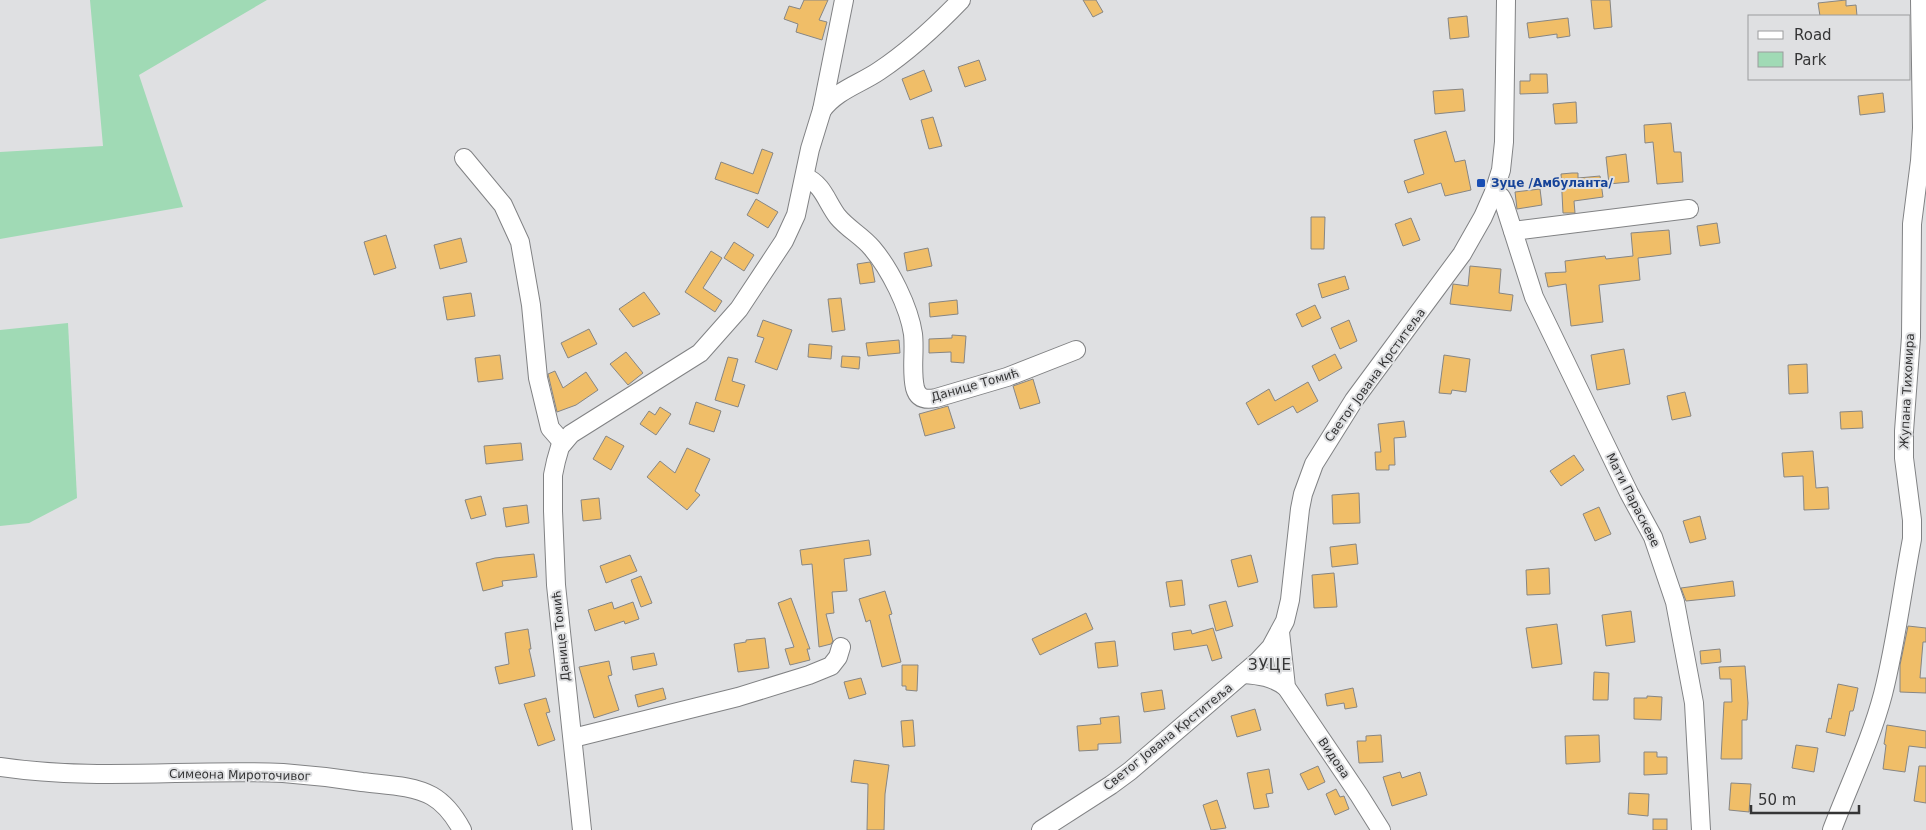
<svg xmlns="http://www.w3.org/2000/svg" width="1926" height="830" font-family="'DejaVu Sans',sans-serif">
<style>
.green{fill:#a0dab5}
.building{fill:#f0be68;stroke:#878684}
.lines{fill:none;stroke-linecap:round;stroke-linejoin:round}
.minor-casing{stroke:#818284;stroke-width:20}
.minor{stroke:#fff;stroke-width:18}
.transit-dot{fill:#1a4fb4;stroke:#dfe0e2;stroke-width:2}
.labels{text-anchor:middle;stroke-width:4;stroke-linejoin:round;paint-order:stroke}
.transit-label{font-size:12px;font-weight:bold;fill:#164399;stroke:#dfe0e2;text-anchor:start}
.street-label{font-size:12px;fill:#353536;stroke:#dfe0e2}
.quarter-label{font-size:15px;letter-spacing:1px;fill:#353536;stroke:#dfe0e2}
</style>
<rect width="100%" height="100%" fill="#dfe0e2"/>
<!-- green -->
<g class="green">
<path d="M90,0H267L139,75L183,207L0,239V152L103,146Z"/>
<path d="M68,323L77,498L29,523L0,526V330Z"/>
</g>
<!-- building -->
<g class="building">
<path d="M804,0H828L819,20L827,22L822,40L796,32L798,24L784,19L789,6L800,9Z"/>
<path d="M1083,0H1096L1103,12L1093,17Z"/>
<path d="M1591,0H1610L1612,27L1594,29Z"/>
<path d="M1846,0V6L1856,5L1857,16H1820L1818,3Z"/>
<path d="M1467,16L1469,37L1450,39L1448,18Z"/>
<path d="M1568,18L1570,36L1557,38V34L1529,38L1527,23Z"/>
<path d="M979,60L986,80L965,87L958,67Z"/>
<path d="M924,70L932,91L910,100L902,79Z"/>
<path d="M1530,74H1547L1548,93L1520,94V81H1530Z"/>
<path d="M1463,89L1465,111L1435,114L1433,91Z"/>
<path d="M1883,93L1885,112L1860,115L1858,96Z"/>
<path d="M1576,102L1577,123L1555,124L1553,104Z"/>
<path d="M933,117L942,146L929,149L921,120Z"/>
<path d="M1671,123L1674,152H1681L1683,182L1657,184L1653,142L1645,143L1644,125Z"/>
<path d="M1446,131L1455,162L1465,160L1471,190L1445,196L1441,183L1408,193L1404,181L1424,174L1414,140Z"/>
<path d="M762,149L773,153L758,194L715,179L721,162L753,174Z"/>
<path d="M1626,154L1629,182L1609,184L1606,157Z"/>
<path d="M1572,173H1578V178L1600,176L1603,197L1574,201L1575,213H1563L1561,174Z"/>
<path d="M1540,189L1542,205L1517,209L1515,192Z"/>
<path d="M756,199L778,212L768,228L747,215Z"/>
<path d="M1311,217H1325L1324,249H1311Z"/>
<path d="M1411,218L1420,240L1403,246L1395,224Z"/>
<path d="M1717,223L1720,243L1700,246L1697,226Z"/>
<path d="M1669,230L1671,254L1638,258L1640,280L1599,285L1603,322L1571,326L1566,284L1548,287L1545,273L1566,272L1565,261L1605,256L1606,259L1633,256L1631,233Z"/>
<path d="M386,235L396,268L374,275L364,242Z"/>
<path d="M461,238L467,262L440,269L434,245Z"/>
<path d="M734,242L754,255L744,271L724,258Z"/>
<path d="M928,248L932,266L907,271L904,253Z"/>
<path d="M711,251L722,258L703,288L722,301L715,312L685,292Z"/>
<path d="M870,262L872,266L875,282L860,284L857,264Z"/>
<path d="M1470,266L1501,269L1499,293L1513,295L1511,311L1450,304L1453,284L1468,286Z"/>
<path d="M1345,276L1349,289L1322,298L1318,284Z"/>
<path d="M644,292L660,314L633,327L619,309Z"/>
<path d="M471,293L475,316L447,320L443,297Z"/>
<path d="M841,298L845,330L832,332L828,299Z"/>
<path d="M957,300L958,314L930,317L929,303Z"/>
<path d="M1315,305L1321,318L1302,327L1296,314Z"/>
<path d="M763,320L792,330L777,370L755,362L764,338L757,336Z"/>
<path d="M1349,320L1357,341L1340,349L1331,328Z"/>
<path d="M589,329L597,344L568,358L561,343Z"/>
<path d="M952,335L966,336L964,363L951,362V352L929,353V339L952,338Z"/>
<path d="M899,340L900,353L868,356L866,343Z"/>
<path d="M809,344L832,346L831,359L808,357Z"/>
<path d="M1624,349L1630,384L1597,390L1591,355Z"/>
<path d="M626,352L643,373L628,385L610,364Z"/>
<path d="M1335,354L1342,368L1319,381L1312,366Z"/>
<path d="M500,355L503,379L478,382L475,358Z"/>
<path d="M1444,355L1470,359L1466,392L1452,390L1451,394L1439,393Z"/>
<path d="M842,356L860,357L859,369L841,367Z"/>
<path d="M728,357L738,359L732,381L745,385L738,407L715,400Z"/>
<path d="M1807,364L1808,393L1789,394L1788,365Z"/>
<path d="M555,371L563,388L586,372L598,390L576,405L557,412L548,374Z"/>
<path d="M1033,379L1040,403L1020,409L1013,386Z"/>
<path d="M1308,382L1318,401L1297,413L1293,406L1258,425L1246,403L1269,389L1275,401Z"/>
<path d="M1685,392L1691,416L1672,420L1667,396Z"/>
<path d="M696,402L721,411L714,432L689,424Z"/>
<path d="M948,406L955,428L925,436L919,414Z"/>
<path d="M660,407L671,414L656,435L640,424L649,411L655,415Z"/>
<path d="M1862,411L1863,428L1841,429L1840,412Z"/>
<path d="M1404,421L1406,437L1394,438L1395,465H1389V470H1376L1375,452H1381L1378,424Z"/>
<path d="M606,436L624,446L611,470L593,459Z"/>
<path d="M521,443L523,460L486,464L484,446Z"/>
<path d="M687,448L710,459L695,491L700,495L687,510L647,477L660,461L675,473Z"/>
<path d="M1813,451L1816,488L1828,487L1829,509L1804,510L1803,476L1784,477L1782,453Z"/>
<path d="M1574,455L1584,470L1561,486L1550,471Z"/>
<path d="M1359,493L1360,523L1333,524L1332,495Z"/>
<path d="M481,496L486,515L471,519L465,500Z"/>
<path d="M599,498L601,519L583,521L581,500Z"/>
<path d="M527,505L529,523L506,527L503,508Z"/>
<path d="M1599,507L1611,534L1595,541L1583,514Z"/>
<path d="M1700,516L1706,539L1690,543L1683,521Z"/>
<path d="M869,540L871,555L844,559L847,591L832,592L834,613L826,614L833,641L831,644L819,647L812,564L802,565L800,550Z"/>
<path d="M1356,544L1358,564L1332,567L1330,547Z"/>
<path d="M534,554L537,577L502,581L503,586L483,591L476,563L495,558Z"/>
<path d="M630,555L637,571L606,583L600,566Z"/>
<path d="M1251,555L1258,582L1238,587L1231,560Z"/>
<path d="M1549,568L1550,594L1527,595L1526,570Z"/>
<path d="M1334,573L1337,607L1314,608L1312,575Z"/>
<path d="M641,576L652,603L641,607L631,580Z"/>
<path d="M1182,580L1185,605L1170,607L1166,582Z"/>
<path d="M1733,581L1735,596L1686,601L1681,588Z"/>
<path d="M885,591L892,614L889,615L901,662L882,667L870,620L866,622L859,599Z"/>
<path d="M791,598L810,649H807L810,660L790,665L785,649L794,647L778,603Z"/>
<path d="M1226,601L1233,626L1216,631L1209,605Z"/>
<path d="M612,602L614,609L633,602L639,619L625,624L624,621L595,631L588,610Z"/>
<path d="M1631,611L1635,642L1606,646L1602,615Z"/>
<path d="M1086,613L1093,629L1040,655L1032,639Z"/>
<path d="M1557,624L1562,664L1532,668L1526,628Z"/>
<path d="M1908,626L1926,628V642H1923L1920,678H1926V693L1900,692V665Z"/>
<path d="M1213,628L1222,658L1212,661L1207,645L1174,650L1172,633L1191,630L1192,634Z"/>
<path d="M528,629L531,649H529L535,676L499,684L495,667L509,664L505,633Z"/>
<path d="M765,638L769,668L738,672L734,644L746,642V640Z"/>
<path d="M1115,641L1118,666L1098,668L1095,643Z"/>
<path d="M1720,649L1721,662L1701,664L1700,651Z"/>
<path d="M654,653L657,665L633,670L631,657Z"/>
<path d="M609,661L612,675L608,676L619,710L594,718L579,667Z"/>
<path d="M902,665H918L917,691L906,690V686H902Z"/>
<path d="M1745,666L1748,703L1747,720H1742V759H1721L1724,702H1732L1731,679H1720L1719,667Z"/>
<path d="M1594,672L1609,673L1608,700H1593Z"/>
<path d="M861,678L866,694L849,699L844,682Z"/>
<path d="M1838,684L1858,688L1854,708L1853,711H1850L1845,736L1826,732L1829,718L1831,719Z"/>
<path d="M663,688L666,699L638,707L635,695Z"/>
<path d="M1353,688L1357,707L1345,709L1344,703L1327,706L1325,694Z"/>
<path d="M1162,690L1165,709L1144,712L1141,693Z"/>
<path d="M1647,696L1662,697L1661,720L1634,719V698H1647Z"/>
<path d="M546,698L550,712L546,713L555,740L538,746L524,704Z"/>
<path d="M1255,709L1261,730L1237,737L1231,716Z"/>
<path d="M1119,716L1121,743L1098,744V750L1079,751L1077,726L1101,724L1100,718Z"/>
<path d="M913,720L915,746L903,747L901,721Z"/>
<path d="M1887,725L1926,731V748L1909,746L1905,772L1883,769L1886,745L1884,744Z"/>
<path d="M1381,735L1383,762L1359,763L1357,741H1366V736Z"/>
<path d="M1599,735L1600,762L1566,764L1565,736Z"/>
<path d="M1796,745L1818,748L1814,772L1792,768Z"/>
<path d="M1644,752H1657V757H1667V774L1644,775Z"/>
<path d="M854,760L889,765L885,794L884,830H867L868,784L851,782Z"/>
<path d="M1318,766L1325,782L1308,790L1300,774Z"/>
<path d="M1919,766H1926V803L1914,801Z"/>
<path d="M1269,769L1273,793L1266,794L1269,807L1254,809L1247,773Z"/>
<path d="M1400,772L1402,778L1420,772L1427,795L1392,806L1383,777Z"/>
<path d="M1731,783L1751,784L1749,812L1729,810Z"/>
<path d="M1336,789L1340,797L1344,796L1349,809L1335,815L1326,794Z"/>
<path d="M1629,793L1649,794L1648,816L1628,814Z"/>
<path d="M1217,800L1226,828L1211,830L1203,805Z"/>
<rect x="1653" y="819" width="14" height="11"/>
</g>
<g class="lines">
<defs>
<g id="minor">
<path d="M822,110C837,90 860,84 879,71C909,51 936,26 961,0"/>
<path d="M464,158L503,205L520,242L531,305L538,378L550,428L563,443"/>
<path d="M805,177C823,184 827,203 838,217C848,229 862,236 872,248C890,269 909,307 913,334C915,351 911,371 915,388C918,399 926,400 936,398L1007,377L1076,350"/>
<path d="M1494,192L1501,197L1504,203L1534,297L1629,493L1653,537L1675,602L1694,703L1701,830"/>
<path d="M1513,231L1689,209"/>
<path d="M1280,632L1286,687L1359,795L1381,830"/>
<path d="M1243,674C1259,675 1273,677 1286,687"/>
<path d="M573,738L738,697L809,675L831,666L838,657L841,647"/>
<path d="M0,767C94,781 189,769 283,773C310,775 336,778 362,782C385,785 412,785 432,796C446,804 455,817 462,830"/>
<path d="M582,830L556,585L553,511V475L556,461L560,447L571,434L700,353L739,309L784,241L796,215L810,149L822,110L844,0"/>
<path d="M1041,830L1111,785L1130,771L1258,661L1271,647L1285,621L1290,600L1300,509L1303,494L1314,464L1354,400L1462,254L1483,217L1494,192L1501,170L1504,142L1506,0"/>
<path d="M1832,830C1849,785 1871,740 1883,694C1896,643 1902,591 1912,539V520L1904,458V431L1911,337L1912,224L1920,161L1922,128L1920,0"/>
</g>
</defs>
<!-- minor casing -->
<use href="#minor" class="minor-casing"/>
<!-- minor -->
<use href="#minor" class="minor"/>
</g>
<!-- markers -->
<rect class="transit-dot" x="1476" y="178" width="10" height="10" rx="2.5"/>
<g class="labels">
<!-- transit labels -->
<g class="transit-label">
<text x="1491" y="187">Зуце /Амбуланта/</text>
</g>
<!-- street labels -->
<g class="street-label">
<text transform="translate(1375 375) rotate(-54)" y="4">Светог Јована Крститеља</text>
<text transform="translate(975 385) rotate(-16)" y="4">Данице Томић</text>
<text transform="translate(1907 391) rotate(-87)" y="4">Жупана Тихомира</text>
<text transform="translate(1633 500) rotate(63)" y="4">Мати Параскеве</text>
<text transform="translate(561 636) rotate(-96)" y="4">Данице Томић</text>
<text transform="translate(1168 737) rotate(-39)" y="4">Светог Јована Крститеља</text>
<text transform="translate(1334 758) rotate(56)" y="4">Видова</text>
<text transform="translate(240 775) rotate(1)" y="4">Симеона Мироточивог</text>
</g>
<!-- quarter labels -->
<g class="quarter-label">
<text x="1270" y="670">ЗУЦЕ</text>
</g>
</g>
<!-- legend -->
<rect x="1748" y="15" width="162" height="65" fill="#dfe0e2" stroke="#9b9c9d"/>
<rect x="1758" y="31" width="25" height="8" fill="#ffffff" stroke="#9b9c9d"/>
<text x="1794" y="40" font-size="15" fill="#353536">Road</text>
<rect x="1758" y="52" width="25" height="15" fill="#a0dab5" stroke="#9b9c9d"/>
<text x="1794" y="65" font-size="15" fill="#353536">Park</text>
<!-- scale -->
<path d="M1751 805v8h108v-8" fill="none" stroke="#353536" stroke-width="2.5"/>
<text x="1758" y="805" font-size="15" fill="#353536" stroke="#dfe0e2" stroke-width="4" paint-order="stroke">50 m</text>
</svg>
